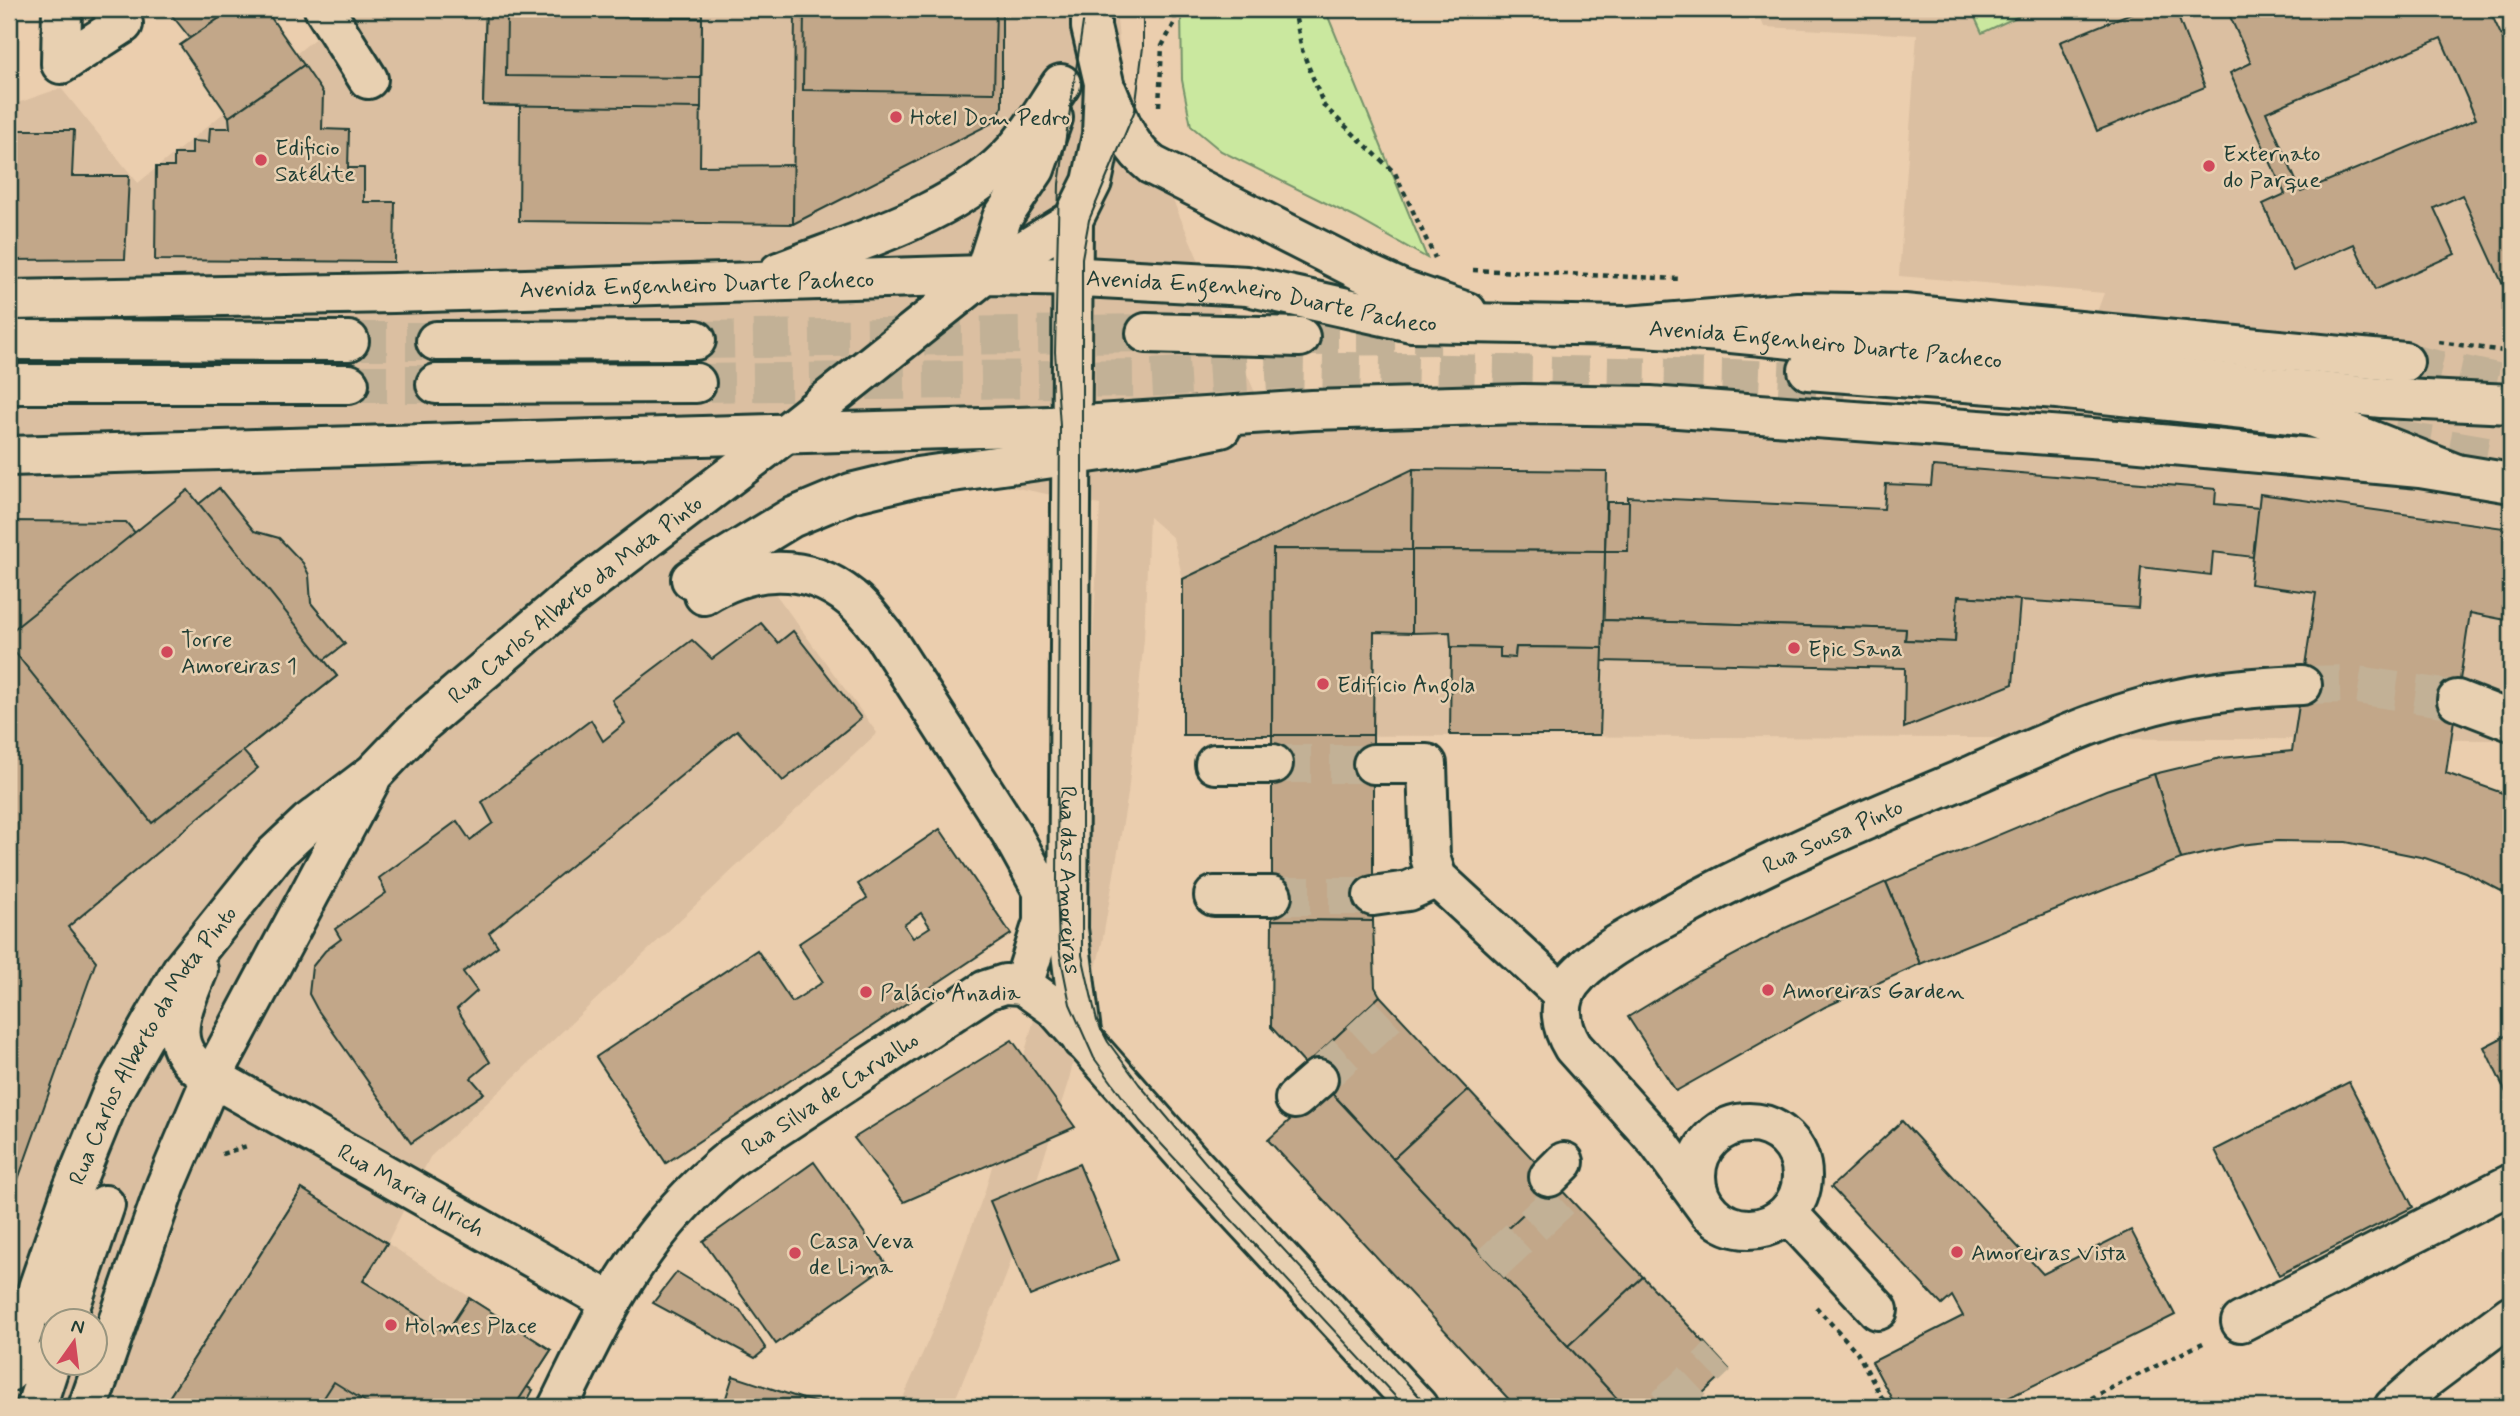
<svg xmlns="http://www.w3.org/2000/svg" width="2520" height="1416" font-family="Mynerve,sans-serif">
<style>
.built{fill:#dbbfa1;fill-rule:evenodd}
.green{fill:#cae89f;stroke:#74926a;stroke-width:2}
.building{fill:#c2a789;stroke:#1f3d34;stroke-width:2;fill-rule:evenodd}
.lines{fill:none;stroke-linecap:round;stroke-linejoin:round}
.minor-tunnel{stroke:#c2b196;stroke-width:38;stroke-dasharray:38 19;stroke-linecap:butt}
.highway-tunnel{stroke:#c2b196;stroke-width:38;stroke-dasharray:38 19;stroke-linecap:butt}
.minor-casing{stroke:#1f3d34;stroke-width:44}
.major-casing{stroke:#1f3d34;stroke-width:44}
.highway-casing{stroke:#1f3d34;stroke-width:44}
.path{stroke:#1f3d34;stroke-width:4.5;stroke-dasharray:5 5;stroke-linecap:butt}
.minor{stroke:#e8d0b1;stroke-width:38}
.major{stroke:#e8d0b1;stroke-width:38}
.highway{stroke:#e8d0b1;stroke-width:38}
.tram{stroke:#1f3d34;stroke-width:2}
.poi-dot{fill:#d1495b;stroke:#e8d0b1;stroke-width:2.5}
.labels{text-anchor:middle;stroke-width:5;stroke-linejoin:round;paint-order:stroke}
.poi-label{font-size:23px;fill:#1f3d34;stroke:#e8d0b1;text-anchor:start}
.street-label{font-size:23px;fill:#1f3d34;stroke:#e8d0b1}
</style>
<rect width="100%" height="100%" fill="#ebceae"/>
<filter id="ink" filterUnits="userSpaceOnUse"><feTurbulence type="fractalNoise" baseFrequency=".0143" numOctaves="2"/><feDisplacementMap in="SourceGraphic" scale="14" xChannelSelector="R" yChannelSelector="G"/><feConvolveMatrix kernelMatrix="1 2 1 2 8 2 1 2 1" color-interpolation-filters="sRGB"/></filter>
<g filter="url(#ink)">
<!-- built -->
<path class="built" d="M351,9H1116L1123,83L1259,402L1735,396L2021,410L2091,328L2104,293L1899,276L1917,35L1764,27L1757,9H2489L2511,57V740L1183,735V579L1173,538L1149,517L1144,639L1128,794L1102,943L1069,1079L1006,1276L952,1407H899L935,1325L985,1191L1040,999L1089,717L1100,505L887,461L728,529L877,733L430,1157L387,1243L551,1350L527,1386L533,1390L524,1407H9V106L61,88L138,183ZM52,1322H94V1364H52Z"/>
<!-- green -->
<g class="green">
<path d="M1181,9H1325L1427,258L1356,218L1221,151L1191,126L1182,80Z"/>
<path d="M1971,9H2034L1982,33Z"/>
</g>
<!-- building -->
<g class="building">
<path d="M167,9H233L190,38Z"/>
<path d="M233,9H265L304,65L229,117L180,45Z"/>
<path d="M486,9H702L700,166L795,165L793,224L519,221L520,106L483,105Z"/>
<path d="M486,9H702L701,108L483,105Z"/>
<path d="M795,9H1002V106L999,115L992,123L793,224Z"/>
<path d="M804,9H996L994,93L803,90Z"/>
<path d="M2141,9H2175L2205,87L2097,131L2060,42Z"/>
<path d="M2234,9H2489L2511,56V295L2508,296L2462,195L2434,208L2455,254L2375,290L2354,244L2293,271L2263,204L2285,194L2230,73L2251,63L2228,12ZM2441,38L2476,119L2301,192L2266,112Z"/>
<path d="M507,16L702,18L701,78L506,76Z"/>
<path d="M9,43L18,130H74L72,176H129L125,259L9,260Z"/>
<path d="M304,65L323,93L322,129L349,130L348,168H364V202H395L394,262L155,260L156,167H174V154H192V141L209,142L210,128H230L229,117Z"/>
<path d="M1933,466L2216,489L2215,504L2259,508L2253,557L2213,552L2211,575L2141,567L2138,608L1958,596L1955,642L1905,640L1906,629L1603,620L1605,551H1628V497L1884,509L1886,484L1931,486Z"/>
<path d="M1413,469L1412,550L1273,549L1272,735H1183V579Z"/>
<path d="M1413,469L1607,471L1605,551L1412,550Z"/>
<path d="M219,488L254,531L279,538L303,563L309,575L311,603L345,644L324,660L337,676L243,751L258,768L68,927L96,961L10,1202L9,521L126,522L146,546Z"/>
<path d="M188,490L337,676L152,823L9,645V633Z"/>
<path d="M2260,494L2511,529V621L2470,613L2446,773L2511,796V896L2465,872L2425,858L2346,842L2277,841L2240,845L2181,859L2154,774L2221,758L2292,751L2316,593L2250,584Z"/>
<path d="M1607,502H1629L1628,551H1605Z"/>
<path d="M1273,549L1412,550V633L1374,632L1373,735H1272Z"/>
<path d="M1412,550L1605,551L1603,648L1516,647L1515,658L1500,657V648L1451,647L1450,632L1412,633Z"/>
<path d="M1958,596L2020,600L2013,684L1904,728L1905,668L1602,661L1603,620L1906,629L1905,640L1955,642Z"/>
<path d="M761,623L778,643L793,631L861,718L783,781L737,730L489,933L498,946L463,972L477,991L457,1009L490,1062L471,1078L484,1093L411,1143L317,1009L309,994L312,967L325,951L341,939L335,929L386,893L379,878L457,821L470,840L493,823L482,802L591,720L603,741L625,723L612,700L692,640L712,659Z"/>
<path d="M1451,647L1500,648V657L1515,658L1516,647L1603,648L1600,735H1450Z"/>
<path d="M1272,735H1373V921L1272,920Z"/>
<path d="M2154,774L2181,859L1920,964L1886,882L2106,790Z"/>
<path d="M940,829L1011,934L666,1163L596,1057L757,950L792,1002L823,982L798,944L867,898L858,884ZM921,913L930,927L913,938L904,925Z"/>
<path d="M1886,882L1920,964L1825,1007L1676,1091L1628,1017L1702,972L1783,929Z"/>
<path d="M1272,920L1373,921L1375,987L1380,996L1306,1065L1271,1027Z"/>
<path d="M1380,996L1468,1090L1393,1159L1306,1065Z"/>
<path d="M2511,1033V1103L2484,1047Z"/>
<path d="M1012,1040L1075,1127L904,1202L854,1138Z"/>
<path d="M2349,1082L2413,1207L2279,1275L2215,1150Z"/>
<path d="M1326,1087L1625,1407H1516L1268,1140Z"/>
<path d="M1468,1090L1556,1184L1481,1253L1393,1159Z"/>
<path d="M1902,1121L2043,1274L2131,1230L2175,1315L1990,1407H1896L1872,1362L1963,1316L1952,1296L1942,1305L1831,1187Z"/>
<path d="M814,1162L887,1265L776,1344L703,1241Z"/>
<path d="M1079,1164L1119,1260L1030,1296L990,1201Z"/>
<path d="M1556,1184L1643,1277L1568,1346L1481,1253Z"/>
<path d="M302,1189L387,1243L363,1281L446,1333L469,1298L551,1350L527,1387L533,1390L524,1407H163Z"/>
<path d="M302,1189L387,1243L363,1281L446,1333L469,1298L551,1350L514,1407H374L334,1382L318,1407H163Z"/>
<path d="M677,1272L740,1310L766,1349L755,1358L653,1303Z"/>
<path d="M1643,1277L1729,1369L1688,1407H1625L1568,1346Z"/>
<path d="M733,1376L803,1399L801,1407H723Z"/>
<path d="M803,1399L833,1407H801Z"/>
</g>
<g class="lines">
<!-- minor-tunnel -->
<g class="minor-tunnel">
<path d="M2302,685L2351,684L2457,700"/>
<path d="M1273,764H1373"/>
<path d="M1272,896H1373"/>
<path d="M1318,1079L1393,1010"/>
<path d="M1491,1264L1566,1194"/>
<path d="M1665,1407L1718,1357"/>
</g>
<!-- highway-tunnel -->
<g class="highway-tunnel">
<path d="M1300,337L1440,336"/>
<path d="M696,340L1146,333"/>
<path d="M349,341H436"/>
<path d="M2404,362L2511,385"/>
<path d="M696,383L1147,378L1285,370L1733,378L1845,383"/>
<path d="M349,384H436"/>
<path d="M2393,439L2511,459"/>
</g>
<defs>
<g id="minor">
<path d="M62,9L61,64L123,24L112,9"/>
<path d="M324,9L368,79"/>
<path id="s1" d="M1073,220L1068,929L1082,1040"/>
<path d="M691,579L791,518L851,493L917,477L1123,448L1221,428"/>
<path d="M704,595C751,566 806,561 851,598C864,608 874,623 884,635L1011,833L1043,891V922L1023,985"/>
<path d="M2457,700L2511,721"/>
<path d="M1215,764H1273"/>
<path d="M1373,764H1427L1430,857L1437,878L1564,995"/>
<path d="M1214,896H1272"/>
<path d="M1373,896L1408,891L1437,878"/>
<path id="s2" d="M212,1077L611,1302"/>
<path d="M1295,1099L1318,1079"/>
<circle cx="1749" cy="1176" r="53"/>
<path d="M1549,1177L1564,1162"/>
<path id="s3" d="M1709,1212L1658,1142L1573,1047C1561,1027 1556,1004 1571,983C1591,956 1637,933 1666,917C1765,862 1869,818 1973,775C2026,752 2080,726 2135,710C2190,693 2245,687 2302,685"/>
<path d="M1780,1219L1797,1223L1878,1310"/>
<path d="M65,1322L105,1205"/>
<path d="M2241,1322L2511,1184"/>
<path d="M36,1407L52,1358"/>
<path id="s4" d="M558,1407C607,1307 643,1229 732,1157L986,990L1005,984L1023,985L1055,1008L1191,1162L1418,1407"/>
<path d="M2394,1407L2427,1378L2511,1315"/>
</g>
<g id="major">
<path d="M1107,91C1119,119 1127,146 1152,165L1363,272L1403,290L1467,312"/>
<path d="M779,272C855,242 960,213 1015,150C1032,131 1046,106 1061,84"/>
<path d="M984,275L1002,218L1035,169L1053,118"/>
<path id="s5" d="M9,300L394,293L984,275L1083,277L1247,286L1411,322L1627,326L1721,332L2382,398L2511,404"/>
<path d="M9,456L1083,425L1312,410L1523,404L1650,406L2118,440L2420,468L2511,483"/>
<path d="M198,970C180,1014 162,1050 212,1077"/>
<path id="s6" d="M9,1372L71,1193L112,1093L181,971L275,854L308,823L374,773L420,725L568,599L785,434L984,275L1073,220L1092,182L1102,135L1104,83L1091,27V9"/>
<path d="M88,1407L166,1185L212,1077L370,781"/>
</g>
<g id="highway">
<path d="M1627,326L1798,312L1904,314L2404,362"/>
<path d="M1146,333L1300,337"/>
<path d="M9,340L349,341"/>
<path d="M436,341L696,340"/>
<path d="M1808,370L2057,389L2309,416L2454,473"/>
<path d="M9,384H349"/>
<path d="M436,384L696,383"/>
</g>
</defs>
<!-- minor casing -->
<use href="#minor" class="minor-casing"/>
<!-- major casing -->
<use href="#major" class="major-casing"/>
<!-- highway casing -->
<use href="#highway" class="highway-casing"/>
<!-- path -->
<g class="path">
<path d="M1294,9L1302,50L1324,106L1395,173L1435,258"/>
<path d="M1159,106L1162,46L1175,22V9"/>
<path d="M1473,270L1681,279"/>
<path d="M2439,342L2511,352"/>
<path d="M222,1154L250,1145"/>
<path d="M1816,1307L1857,1352L1887,1407"/>
<path d="M2073,1407L2207,1341"/>
</g>
<!-- minor -->
<use href="#minor" class="minor"/>
<!-- major -->
<use href="#major" class="major"/>
<!-- highway -->
<use href="#highway" class="highway"/>
<!-- tram -->
<g class="tram">
<path d="M1085,9L1059,184L1055,352L1060,426L1057,880L1059,949L1070,1004L1094,1058L1140,1121L1405,1407"/>
<path d="M1143,9V47L1135,110L1089,220L1082,258V955L1097,1021L1108,1042L1139,1084L1226,1187L1429,1407"/>
</g>
</g>
</g>
<!-- markers -->
<g class="poi-dot">
<circle cx="896" cy="117" r="7"/>
<circle cx="261" cy="160" r="7"/>
<circle cx="2209" cy="166" r="7"/>
<circle cx="1794" cy="648" r="7"/>
<circle cx="167" cy="652" r="7"/>
<circle cx="1323" cy="684" r="7"/>
<circle cx="1768" cy="990" r="7"/>
<circle cx="866" cy="992" r="7"/>
<circle cx="1957" cy="1252" r="7"/>
<circle cx="795" cy="1253" r="7"/>
<circle cx="391" cy="1325" r="7"/>
</g>
<g class="labels">
<!-- poi labels -->
<g class="poi-label">
<text x="910" y="125">Hotel Dom Pedro</text>
<text x="275" y="155">Edificio<tspan x="275" dy="26">Satélite</tspan></text>
<text x="2223" y="161">Externato<tspan x="2223" dy="26">do Parque</tspan></text>
<text x="181" y="647">Torre<tspan x="181" dy="26">Amoreiras 1</tspan></text>
<text x="1808" y="656">Epic Sana</text>
<text x="1337" y="692">Edifício Angola</text>
<text x="1782" y="998">Amoreiras Garden</text>
<text x="880" y="1000">Palácio Anadia</text>
<text x="809" y="1248">Casa Veva<tspan x="809" dy="26">de Lima</tspan></text>
<text x="1971" y="1260">Amoreiras Vista</text>
<text x="405" y="1333">Holmes Place</text>
</g>
<!-- street labels -->
<g class="street-label">
<text dy="8" stroke="none"><textPath href="#s5" startOffset="688">Avenida Engenheiro Duarte Pacheco</textPath></text>
<text dy="8" stroke="none"><textPath href="#s5" startOffset="1255">Avenida Engenheiro Duarte Pacheco</textPath></text>
<text dy="8" stroke="none"><textPath href="#s5" startOffset="1822">Avenida Engenheiro Duarte Pacheco</textPath></text>
<text dy="8" stroke="none"><textPath href="#s6" startOffset="982">Rua Carlos Alberto da Mota Pinto</textPath></text>
<text dy="8" stroke="none"><textPath href="#s3" startOffset="584">Rua Sousa Pinto</textPath></text>
<text dy="8" stroke="none"><textPath href="#s1" startOffset="660">Rua das Amoreiras</textPath></text>
<text dy="8" stroke="none"><textPath href="#s6" startOffset="359">Rua Carlos Alberto da Mota Pinto</textPath></text>
<text dy="8" stroke="none"><textPath href="#s4" startOffset="424">Rua Silva de Carvalho</textPath></text>
<text dy="8" stroke="none"><textPath href="#s2" startOffset="229">Rua Maria Ulrich</textPath></text>
</g>
</g>
<!-- margin -->
<rect width="2520" height="1416" fill="none" stroke="#e8d0b1" stroke-width="35"/>
<rect x="18" y="18" width="2485" height="1381" fill="none" stroke="#1f3d34" stroke-width="2.5" filter="url(#ink)"/>
<!-- north arrow -->
<g transform="translate(74 1342) rotate(14)"><circle r="33" fill="#e8d0b1" stroke="#98957f" stroke-width="2"/>
<path d="M0-5L12 26L0 18L-12 26Z" fill="#d1495b"/>
<text y="-10" font-size="19" font-weight="bold" text-anchor="middle" fill="#1f3d34">N</text>
</g>
</svg>
